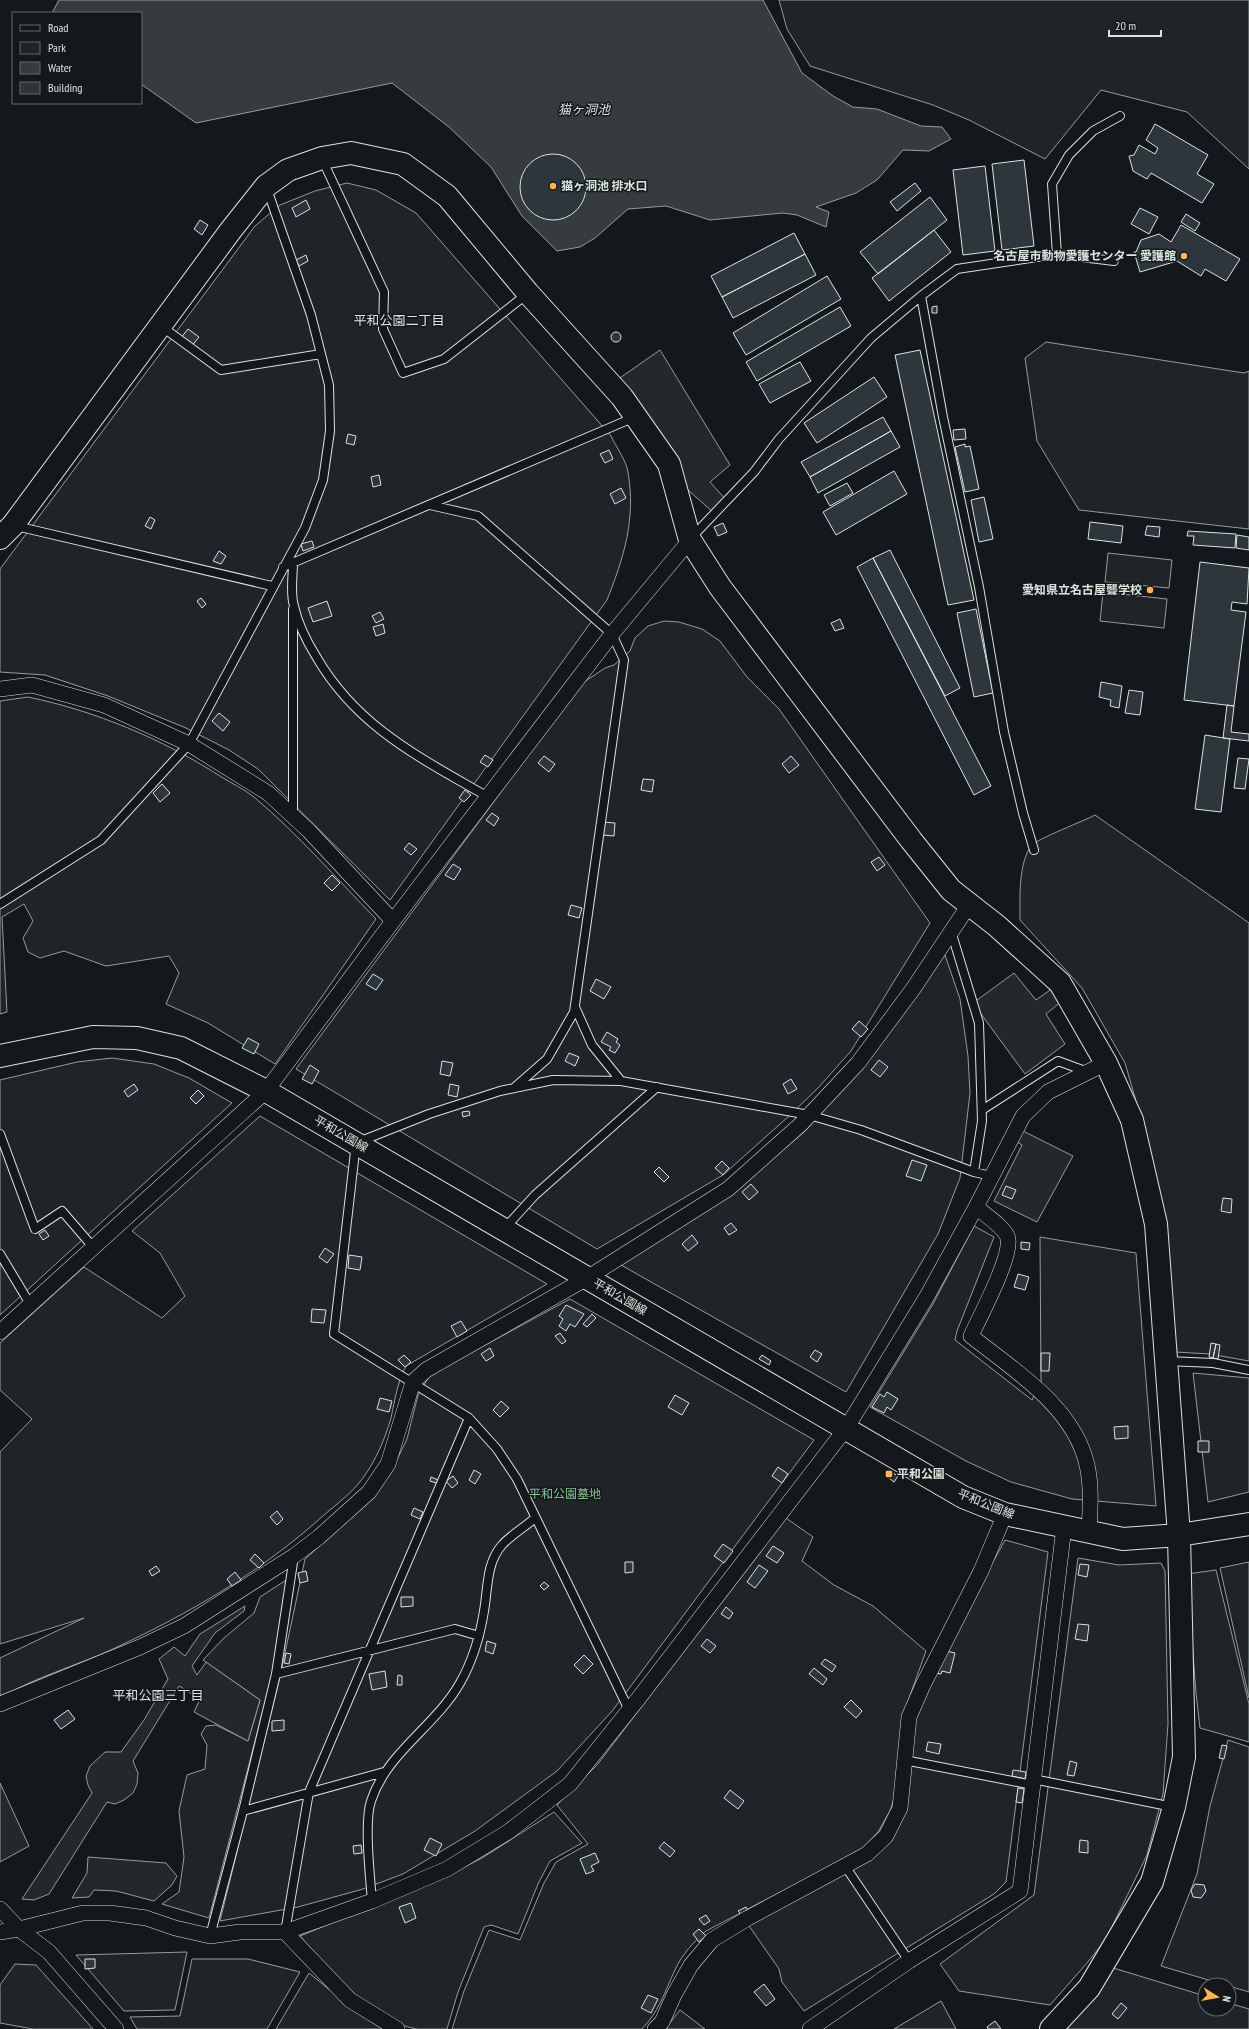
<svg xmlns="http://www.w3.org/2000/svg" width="1249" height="2029" font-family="'PT Sans Narrow','Noto Sans JP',sans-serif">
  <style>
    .green { fill: #202428; stroke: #939e99 }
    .parking { fill: #24282b; stroke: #939e99 }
    .water { fill: #363b3e; stroke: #939e99 }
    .building { fill: #2c363c; stroke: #d8e6dc }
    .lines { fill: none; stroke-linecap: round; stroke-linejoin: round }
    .lane-casing { stroke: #d8e6dc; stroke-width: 10 }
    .street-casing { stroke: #d8e6dc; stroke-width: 16 }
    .secondary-casing { stroke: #d8e6dc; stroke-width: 24 }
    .lane { stroke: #14181c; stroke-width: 8 }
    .street { stroke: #14181c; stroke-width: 15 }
    .secondary { stroke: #14181c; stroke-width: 22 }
    .poi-dot { fill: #ffb74d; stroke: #14181c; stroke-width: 1.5 }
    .labels { text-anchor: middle; stroke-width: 3; stroke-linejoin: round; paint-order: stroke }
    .poi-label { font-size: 12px; font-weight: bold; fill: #d8e6dc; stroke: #14181c; text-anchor: start }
    .street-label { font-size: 12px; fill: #d8e6dc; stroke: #14181c }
    .park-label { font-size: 12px; fill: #8ac095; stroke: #14181c }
    .water-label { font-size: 13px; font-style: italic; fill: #d8e6dc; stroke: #14181c }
    .neighbourhood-label { font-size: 13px; fill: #d8e6dc; stroke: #14181c }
  </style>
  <rect width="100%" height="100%" fill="#14181c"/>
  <path class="green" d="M779,0H1249V169L1187,112L1101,90L1045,159L969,120L933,105L810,66L787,29Z
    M347,183L376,190L416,213L611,436C616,447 626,460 628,472C636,519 624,557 607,600L390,900L258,769L229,750L186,728L108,696L45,675L0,672V569L255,226L280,205L315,191Z
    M1046,342L1244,373L1249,371V529L1079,510L1037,441L1025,358Z
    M1108,553L1172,560L1169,588L1105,582Z
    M1103,592L1167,599L1164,628L1100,621Z
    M664,621L679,622L702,629L720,641L747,677L779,709L930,923L851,1051L818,1088L788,1117L723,1175L597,1249L296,1069L581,684L605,668L614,665L630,651L635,638L648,626Z
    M28,697C96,711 162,739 220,776C231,783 244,789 254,797C298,834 336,878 376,919L275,1064L208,1023L166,1004L179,973L169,956L106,966L64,951L40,958L28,952L23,938L33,921L24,904L2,917L7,1012L0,1014V701Z
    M1095,815L1249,923V1361L1209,1354L1176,1352L1142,1122L1125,1063L1082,988L1020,920C1020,899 1018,862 1032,845C1035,840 1086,820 1095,815Z
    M945,955L960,999L968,1056L970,1093L960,1178L938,1234L846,1392L621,1265L725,1199L804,1132L835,1098L937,961Z
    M112,1058L154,1064L189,1078L232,1103L0,1315V1080L77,1062Z
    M260,1116L547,1284L406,1366C397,1383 395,1400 391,1418C385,1439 376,1460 363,1478C353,1492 337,1504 324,1515C261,1572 190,1613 113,1649C76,1666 35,1677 0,1698V1658L84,1618L0,1644V1452L32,1419L0,1390V1343L84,1267L162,1318L185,1296L160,1253L132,1231Z
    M974,1226L994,1237L957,1331L955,1340L1032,1400L1041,1382L1040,1237L1136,1253L1156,1506L1072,1499L1011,1482L966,1461L870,1407L933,1304Z
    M570,1299L814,1440L613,1710L557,1771L475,1831L403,1874L363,1889L298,1907L220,1921L279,1681L305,1559L367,1504L392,1470L407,1439L418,1395L430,1375Z
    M1193,1373L1249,1378V1492L1208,1502Z
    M786,1518L813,1537L802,1561L834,1585L873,1606L926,1651L908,1701L897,1789L890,1811L878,1832L861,1850L706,1931C694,1942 682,1954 675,1970C664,1993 660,2010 642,2029H452L464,1991L489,1930L520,1940L544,1883L556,1862L588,1844L557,1805L597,1765Z
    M1005,1540L1048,1552L1006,1882L994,1894L804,2011L782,1982L779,1969L747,1923L882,1848L909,1753L920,1695Z
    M1078,1558L1119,1565L1161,1563L1165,1571L1168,1724L1163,1794L1147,1855L1106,1939L1087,1963L1050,2005L959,1991L940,1964L1034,1895Z
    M1249,1562V1698L1220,1568Z
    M1216,1570L1249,1704V1742L1200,1728L1196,1693L1187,1574Z
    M291,1577L273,1672L209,1918L162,1904L179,1892L184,1857L179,1811L187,1775L205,1769L207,1745L201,1734L206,1726L216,1725L248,1741L260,1700L203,1660L224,1638L254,1613L260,1597Z
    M1228,1740L1249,1747V1992L1161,1966L1197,1874L1210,1806Z
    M554,1812L582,1843L550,1861L538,1884L518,1934L491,1925L484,1927L458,1992L447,2029C438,2029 426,2029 417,2029C375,2023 326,1967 300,1936L451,1874L482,1858Z
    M187,1952L175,2010L124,2011L76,1955Z
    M192,1959H248L300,1972L267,2029H137L130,2017L180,2016Z
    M15,1964L36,1965L93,2029H33L0,2023V1985Z
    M1110,1967L1205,1996V2009H1229V2003L1249,2009V2029H1061Z
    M309,1973L347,2004L392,2029H276Z
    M941,2001L956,2029H894Z
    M680,2010L705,2029H665Z"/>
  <path class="parking" d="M660,350L730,465L710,482L727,501L714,513L680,483L617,380Z
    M1014,973L1036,1000L1060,983L1067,997L1046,1014L1065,1044L1025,1074L973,1003Z
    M1017,1128L1073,1156L1037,1222L994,1201L1022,1145L1011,1138Z
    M245,1606L244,1611L215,1633L192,1666L197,1675L206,1662L260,1700L248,1741L194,1712L200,1699L179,1686L133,1761L138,1773L137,1784L133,1793L124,1800L115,1804L107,1802L49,1894L34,1900L22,1899L92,1793L88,1785L86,1776L90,1766L105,1752H121L144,1720L168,1679L159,1659L174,1647L185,1656L200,1634Z
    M0,1783L29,1846L0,1862Z
    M88,1857L166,1863L177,1876L172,1885L154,1901L116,1891L94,1890L89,1897L72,1898L87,1873Z"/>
  <path class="water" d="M59,0H763L802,73L833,96L853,107L877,109L921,126L942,127L951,139L929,151L903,150L877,180L856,193L816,207L829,212L826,227L797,215L783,213L710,220L666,206L628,209L595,238L580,247L557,251L522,216L491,167L449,127L392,83L196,123L141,84V13H52Z"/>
  <path class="building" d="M1155,124L1208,155L1197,174L1214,184L1202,203L1151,173L1147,179L1133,171L1129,156L1134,155L1139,145L1155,154L1158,148L1146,140Z
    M520 187a33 33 0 1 1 66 0a33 33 0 1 1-66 0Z
    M1024,160L1034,246L1002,250L992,164Z
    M985,166L995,251L963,255L953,170Z
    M915,183L921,191L897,211L890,202Z
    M930,197L947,220L878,274L860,252Z
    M306,200L310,209L296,217L292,208Z
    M1140,208L1158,217L1149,234L1131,224Z
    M1186,214L1200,223L1195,231L1181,222Z
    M200,220L208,225L202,235L194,229Z
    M1181,225L1240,259L1226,281L1205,269L1201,276L1177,261L1140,272L1134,252H1136L1141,240L1159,234L1171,242Z
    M934,230L951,252L889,301L872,278Z
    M794,233L805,254L722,297L711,276Z
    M805,254L816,275L733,318L722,297Z
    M306,255L308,261L299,266L296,260Z
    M827,276L841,299L746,355L733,333Z
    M937,306V313H932V307Z
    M840,307L851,326L757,381L746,362Z
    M188,329L199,337L191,347L180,339Z
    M611 337a5 5 0 1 1 10 0a5 5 0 1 1-10 0Z
    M920,350L974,600L948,605L895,355Z
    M800,362L811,381L770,403L759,384Z
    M874,377L887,397L817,443L804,423Z
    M883,417L891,431L810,477L801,462Z
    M965,429L966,439L954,440L953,430Z
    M891,431L900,447L818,493L810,477Z
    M348,434L356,436L354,445L346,443Z
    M965,444V447L970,446L979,489L965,492L955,447Z
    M609,450L613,459L605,463L600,454Z
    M894,471L907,494L836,535L823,512Z
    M379,475L381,485L373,487L371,477Z
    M847,483L853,493L830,506L824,495Z
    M621,488L626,498L615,504L610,494Z
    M984,497L993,539L979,542L971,500Z
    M150,517L155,520L151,529L145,526Z
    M1090,522L1123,526L1121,543L1088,539Z
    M723,523L727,532L718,536L714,527Z
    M1147,526L1160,527L1159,537L1145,535Z
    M1188,531L1236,534L1235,548L1193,545L1194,536H1187Z
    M1237,535L1249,537V550L1236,548Z
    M312,541L314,547L303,551L301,544Z
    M890,550L960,688L945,696L873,558Z
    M219,551L226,556L221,564L213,561Z
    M873,558L991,786L974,795L857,567Z
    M1200,562L1249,568L1247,604L1232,602L1231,610L1246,612L1234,706L1184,700Z
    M201,598L206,604L202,608L197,601Z
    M327,601L332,616L313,622L308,608Z
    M976,609L993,693L974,697L957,613Z
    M380,612L384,619L376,623L372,616Z
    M840,619L844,628L835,631L831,623Z
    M383,624L385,633L376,636L373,627Z
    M1101,682L1122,686L1119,708L1110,706L1111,700L1099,697Z
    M1129,690L1143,692L1140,715L1125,713Z
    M1227,705L1234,706L1231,732L1249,734V741L1223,738Z
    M219,713L230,722L223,731L212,721Z
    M1205,735L1230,739L1221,812L1195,809Z
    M485,755L493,760L488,767L480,762Z
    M544,756L555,764L549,772L538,763Z
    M791,756L799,765L789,773L782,764Z
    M1238,758L1249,759L1245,789L1234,788Z
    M643,779L654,780L652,792L641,790Z
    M162,784L170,793L160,802L153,793Z
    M465,790L471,795L464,802L459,798Z
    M492,813L499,818L494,826L486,820Z
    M604,822L615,823L614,836L603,835Z
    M409,843L417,849L411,855L404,849Z
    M879,857L885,865L877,871L871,862Z
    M453,864L461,869L454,880L445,875Z
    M332,875L340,883L332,891L324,883Z
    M571,905L582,908L579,918L568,915Z
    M373,974L383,980L376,990L366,984Z
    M596,979L611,987L604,999L590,991Z
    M859,1021L868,1029L861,1037L852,1029Z
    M607,1032L618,1039L616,1042L620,1045L615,1053L609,1050L611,1047L601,1042Z
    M248,1038L259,1044L254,1054L242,1048Z
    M569,1053L579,1057L575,1066L565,1061Z
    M879,1060L888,1067L880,1077L871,1070Z
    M442,1061L453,1063L450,1076L440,1074Z
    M310,1065L319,1071L312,1084L302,1079Z
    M791,1079L797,1089L788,1094L783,1084Z
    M134,1084L138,1090L128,1097L124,1091Z
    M450,1084L459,1086L457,1097L448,1095Z
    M198,1090L204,1096L196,1104L190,1098Z
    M469,1111L470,1115L463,1117L462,1112Z
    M912,1160L927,1165L921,1181L906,1176Z
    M722,1161L729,1168L723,1175L715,1168Z
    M659,1167L669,1177L664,1182L654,1172Z
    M751,1184L758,1192L749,1200L742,1192Z
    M1006,1186L1016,1190L1012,1199L1002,1195Z
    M1223,1198L1232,1199L1231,1213L1221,1211Z
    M731,1223L737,1230L729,1235L724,1228Z
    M45,1230L49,1236L43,1240L39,1234Z
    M692,1235L698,1243L688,1251L682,1244Z
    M1021,1242L1030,1243L1029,1250L1021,1249Z
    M325,1248L334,1254L327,1263L319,1257Z
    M349,1255L362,1257L360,1270L348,1268Z
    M1018,1274L1029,1277L1025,1290L1014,1287Z
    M566,1305L584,1314L575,1327L570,1324L566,1331L559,1326L563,1319L559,1316Z
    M312,1309L326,1310L324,1323L311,1322Z
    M592,1314L596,1318L587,1327L583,1324Z
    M461,1321L467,1331L457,1337L451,1326Z
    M560,1333L566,1341L562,1344L555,1336Z
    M1211,1343L1216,1344L1213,1358L1209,1357Z
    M1216,1344L1220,1345L1218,1359L1213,1358Z
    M490,1348L494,1356L486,1361L481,1354Z
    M815,1350L822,1354L817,1362L810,1357Z
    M1041,1353H1050L1049,1371H1041Z
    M404,1355L411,1362L405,1367L398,1360Z
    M762,1355L771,1361L769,1365L759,1359Z
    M887,1392L898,1399L891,1410L887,1407L884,1413L872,1407L880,1394L884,1397Z
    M675,1395L689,1403L682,1415L668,1407Z
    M380,1398L392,1401L389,1412L377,1409Z
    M501,1401L509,1408L500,1417L493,1410Z
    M1128,1426V1438L1115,1439L1114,1427Z
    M1198,1441H1209V1452H1198Z
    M778,1467L788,1474L782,1483L772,1476Z
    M474,1470L481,1474L475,1484L469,1480Z
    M888,1470L898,1476L894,1482L885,1475Z
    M453,1476L458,1483L452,1488L446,1481Z
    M431,1477L438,1480L436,1483L430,1481Z
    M414,1508L423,1512L420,1519L411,1515Z
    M277,1511L283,1519L277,1525L270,1517Z
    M723,1544L733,1551L724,1563L714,1556Z
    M773,1546L784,1553L777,1563L766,1556Z
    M255,1554L264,1563L259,1568L250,1560Z
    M625,1562H633V1572L625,1573Z
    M1080,1564L1089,1565L1087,1577L1078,1575Z
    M759,1565L768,1571L755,1588L747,1582Z
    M156,1566L160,1571L152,1576L149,1571Z
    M306,1571L308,1581L300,1583L298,1573Z
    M235,1572L241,1580L232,1586L227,1579Z
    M544,1582L549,1586L544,1590L540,1586Z
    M401,1597H413V1606L401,1607Z
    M726,1607L733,1613L729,1619L721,1614Z
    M1078,1624L1089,1625L1087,1641L1075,1639Z
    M707,1639L716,1646L710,1653L701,1646Z
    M487,1641L496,1644L493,1654L485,1651Z
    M946,1651L955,1653L950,1673L942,1671L941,1674L936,1673L938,1665L941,1666Z
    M286,1653L291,1654L289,1664L284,1663Z
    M584,1655L593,1664L583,1674L574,1665Z
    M825,1659L836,1666L832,1672L821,1664Z
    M814,1668L827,1679L823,1685L809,1674Z
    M385,1671L387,1687L372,1690L369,1674Z
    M398,1675L402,1676V1685H397Z
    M851,1700L862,1711L856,1718L844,1707Z
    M68,1710L75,1719L61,1729L54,1720Z
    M284,1720V1730L272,1731V1721Z
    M928,1742L941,1744L939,1754L926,1751Z
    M1222,1745L1227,1746L1224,1759L1219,1758Z
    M1070,1761L1077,1763L1074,1776L1067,1775Z
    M1013,1770L1026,1772L1025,1779L1012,1776Z
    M1018,1788L1024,1789L1022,1803L1016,1802Z
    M730,1790L744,1801L738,1809L724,1798Z
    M430,1838L442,1844L436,1856L424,1850Z
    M1080,1840L1088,1841V1853L1079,1852Z
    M664,1842L675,1851L670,1857L659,1848Z
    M361,1845L362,1853L354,1854L353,1846Z
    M595,1853L599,1862L591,1866L594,1871L586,1874L580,1859Z
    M1195,1884L1204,1885L1206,1891L1201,1898L1193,1897L1191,1890Z
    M411,1903L416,1918L405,1923L399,1907Z
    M746,1907L748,1911L742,1915L738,1911Z
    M706,1915L710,1921L704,1925L699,1919Z
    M699,1929L706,1936L699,1942L693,1934Z
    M85,1959H95V1968L85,1969Z
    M764,1984L775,1999L766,2006L754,1992Z
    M648,1995L658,1999L651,2013L641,2008Z
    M1121,2003L1127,2008L1118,2019L1112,2014Z
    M995,2021L1001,2029H988L987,2027Z"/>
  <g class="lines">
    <g class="lane-casing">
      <path id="lane" d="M322,159L384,292L383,329L403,373L444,359L527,294
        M1057,254L1052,184L1069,155L1093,131L1120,116
        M161,326L221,370L321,354
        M430,505L478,516L612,634L624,660L574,1012L547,1059L515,1087
        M16,526L272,586
        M692,537L754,472L779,439L871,338L921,296
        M293,563C293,576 290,593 294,606C298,624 307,642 317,658C358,728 421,758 488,797
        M283,567L635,417
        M293,816V609
        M1034,850L1023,813L1004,732L979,587L943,417L921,296L957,269L1057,254L1114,261
        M0,904L101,840L189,744L305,528L323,480L330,431L329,385L311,315L267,189
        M951,931L979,1023L982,1121L974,1172
        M575,1007L592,1045L621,1081
        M982,1110L1058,1061L1088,1072
        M0,1134L35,1229L62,1211L93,1247
        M505,1228L535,1195L657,1087
        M0,1254L30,1304
        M1167,1361L1213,1363L1249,1370
        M276,1674L455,1629L479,1636
        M629,1710L517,1479L497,1449L469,1418L334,1334L356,1143L429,1114L500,1091L553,1080L621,1081L809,1115L861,1130L974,1172L991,1176
        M904,1760L1033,1785
        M1033,1779L1173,1807
        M243,1811L384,1772
        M845,1866L909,1961
        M372,1901C370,1876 364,1822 371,1801C387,1752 435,1727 460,1683C472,1662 480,1636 484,1611C488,1589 486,1563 502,1545C511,1535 525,1527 535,1518
        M285,1932L309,1792L469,1418
        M210,1936L243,1811L276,1674L294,1556"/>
    </g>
    <g class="street-casing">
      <path id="street" d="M0,689L32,685L104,705L189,744L268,793L309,831L393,921
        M976,1207C984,1214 1007,1229 1008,1239C1011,1259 980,1316 971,1336C1015,1371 1074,1407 1087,1465C1092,1487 1090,1510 1089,1532
        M0,1332L266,1091L393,921L612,634L690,540
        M0,1704L140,1647L184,1626L294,1556L319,1537L369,1492L388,1464L413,1382L426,1370L587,1278L728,1189L801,1124L858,1063L913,989L969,905
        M0,1909L19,1929L49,1952L116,2029
        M0,1932L19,1929L83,1913H110L146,1918L175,1928L210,1936L240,1932H285L372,1901L447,1869L508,1832L570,1784L638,1699L847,1427L926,1298L976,1207L1023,1116L1048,1092L1106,1063
        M285,1932L350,2000L397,2029
        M655,2029L662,2022L674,1995L691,1965L712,1940L748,1918L867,1854L886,1836L900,1808L909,1717L923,1685L981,1571L1005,1514
        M810,2029L909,1961L1020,1891L1064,1527"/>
    </g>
    <g class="secondary-casing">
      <path id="secondary" d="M0,538L13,525L231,230L266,186L288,170L322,158L351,153L403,164L447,196L528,293L622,397L669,464L690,540L720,587L911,840L951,890L997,926L1060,983L1106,1063L1132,1120L1156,1224L1179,1535L1184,1757L1174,1807L1152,1882L1089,1988L1051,2029
        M0,1056L93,1037L137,1038L181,1048L266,1091L963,1497L1005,1514L1123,1539L1179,1535L1249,1524"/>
    </g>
    <use href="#lane" class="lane"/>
    <use href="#street" class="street"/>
    <use href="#secondary" class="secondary"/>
  </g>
  <g class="poi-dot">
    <circle cx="553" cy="186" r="4"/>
    <circle cx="1184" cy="256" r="4"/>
    <circle cx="1150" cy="590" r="4"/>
    <rect x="885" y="1470" width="8" height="8" rx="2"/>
  </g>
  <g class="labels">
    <g class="poi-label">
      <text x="561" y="190">猫ヶ洞池 排水口</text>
      <text x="1176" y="260" text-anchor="end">名古屋市動物愛護センター 愛護館</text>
      <text x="1142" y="594" text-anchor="end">愛知県立名古屋聾学校</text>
      <text x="897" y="1478">平和公園</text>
    </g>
    <g class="street-label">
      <text transform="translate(341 1134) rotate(30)" y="4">平和公園線</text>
      <text transform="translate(620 1297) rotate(30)" y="4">平和公園線</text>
      <text transform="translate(986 1504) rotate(22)" y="4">平和公園線</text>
    </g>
    <g class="park-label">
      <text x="565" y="1498">平和公園墓地</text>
    </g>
    <g class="water-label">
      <text x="584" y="114">猫ヶ洞池</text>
    </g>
    <g class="neighbourhood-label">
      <text x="399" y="325">平和公園二丁目</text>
      <text x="158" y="1700">平和公園三丁目</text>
    </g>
  </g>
  <rect x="12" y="12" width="130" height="92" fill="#14181c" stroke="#626a69"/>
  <rect x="20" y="25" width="20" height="6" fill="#14181c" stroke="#626a69"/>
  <text x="48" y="32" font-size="12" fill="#d8e6dc">Road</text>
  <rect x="20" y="42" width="20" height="12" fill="#202428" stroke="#626a69"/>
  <text x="48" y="52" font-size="12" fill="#d8e6dc">Park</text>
  <rect x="20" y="62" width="20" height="12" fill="#363b3e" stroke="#626a69"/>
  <text x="48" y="72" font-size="12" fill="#d8e6dc">Water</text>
  <rect x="20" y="82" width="20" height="12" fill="#2c363c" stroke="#626a69"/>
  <text x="48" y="92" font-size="12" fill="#d8e6dc">Building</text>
  <g transform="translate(1217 1997) rotate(101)"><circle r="19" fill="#14181c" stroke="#626a69"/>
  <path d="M0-3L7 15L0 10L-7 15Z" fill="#ffb74d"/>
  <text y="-6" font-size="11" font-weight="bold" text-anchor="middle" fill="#d8e6dc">N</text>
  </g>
  <path d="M1109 30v6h52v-6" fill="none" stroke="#d8e6dc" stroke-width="2"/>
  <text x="1115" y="30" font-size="12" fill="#d8e6dc" stroke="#14181c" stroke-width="3" paint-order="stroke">20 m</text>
</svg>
